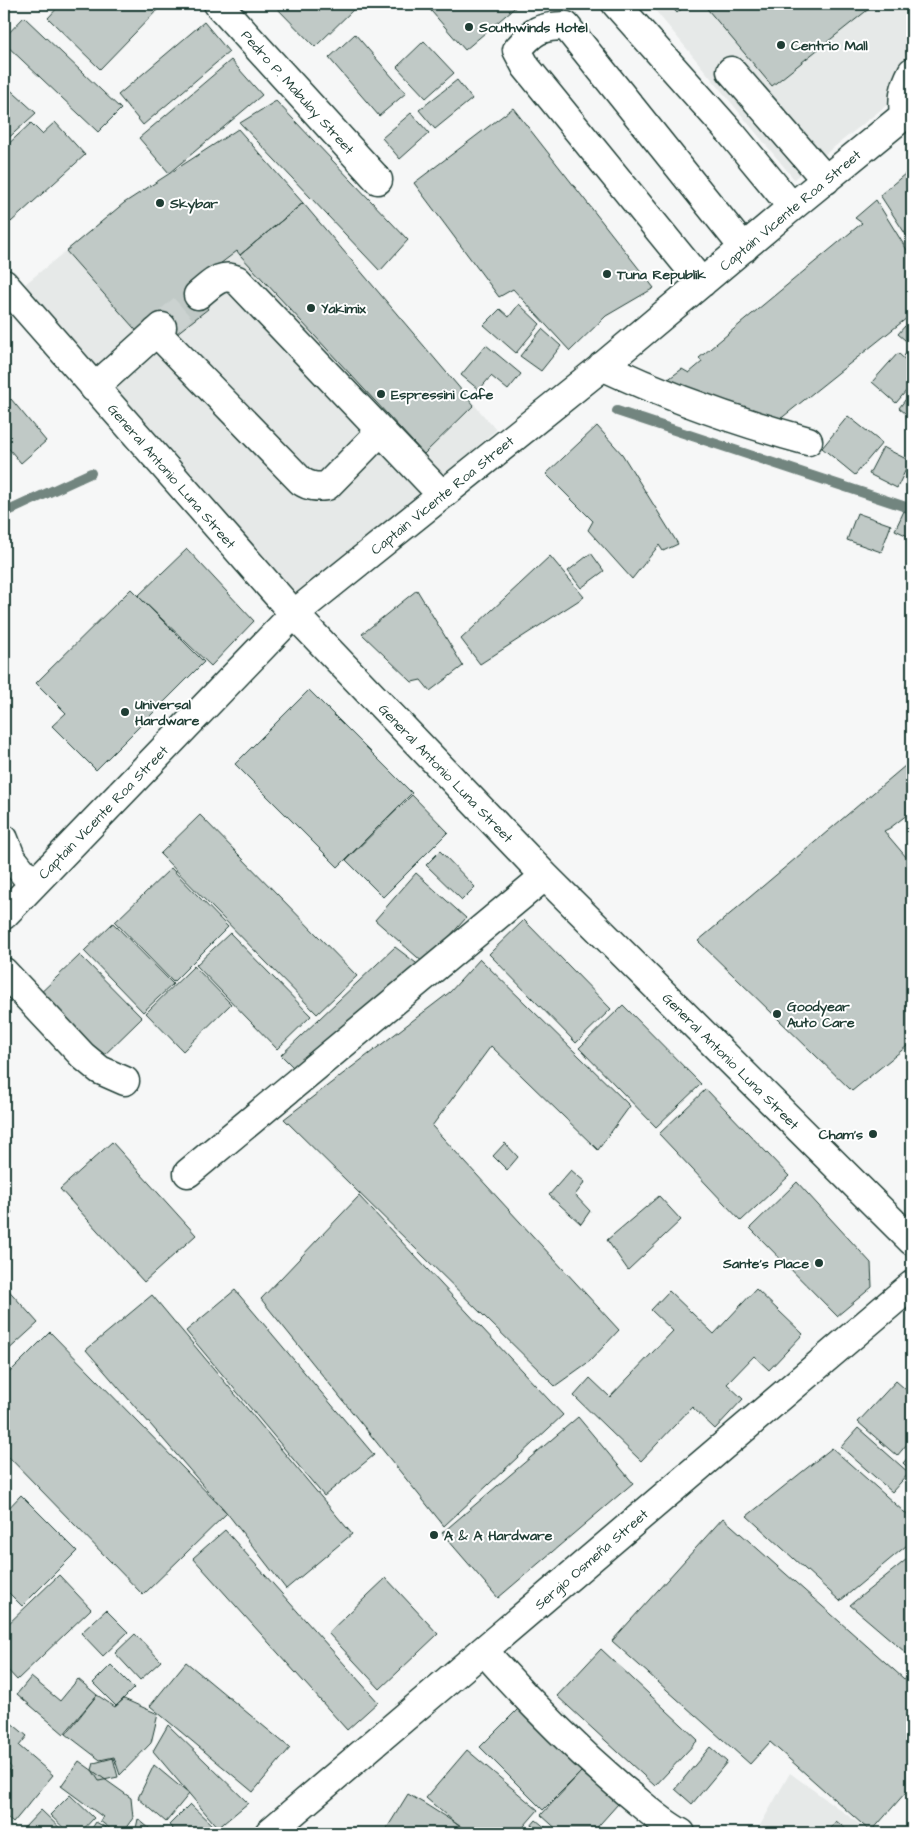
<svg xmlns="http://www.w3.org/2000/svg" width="916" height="1837" font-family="'Architects Daughter',sans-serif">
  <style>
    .built { fill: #e6e9e8 }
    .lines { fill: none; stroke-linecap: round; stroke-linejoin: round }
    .stream { stroke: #72857f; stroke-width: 10 }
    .building { fill: #c0c9c6; stroke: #1f3d34 }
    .minor-tunnel { stroke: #cbd2d0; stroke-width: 28; stroke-dasharray: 28 14; stroke-linecap: butt }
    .minor-casing { stroke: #1f3d34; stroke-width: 31 }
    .major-casing { stroke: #1f3d34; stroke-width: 31 }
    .minor { stroke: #fff; stroke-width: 28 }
    .major { stroke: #fff; stroke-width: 28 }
    .poi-dot { fill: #1f3d34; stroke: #fff; stroke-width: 2 }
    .labels { text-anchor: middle; stroke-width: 4; stroke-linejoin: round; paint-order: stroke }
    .poi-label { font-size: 14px; font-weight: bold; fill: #1f3d34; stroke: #fff; text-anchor: start }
    .street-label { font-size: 14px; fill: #1f3d34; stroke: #fff }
  </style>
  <rect width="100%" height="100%" fill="#f6f7f7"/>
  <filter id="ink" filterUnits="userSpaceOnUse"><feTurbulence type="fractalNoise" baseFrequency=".02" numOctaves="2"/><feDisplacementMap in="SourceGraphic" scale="10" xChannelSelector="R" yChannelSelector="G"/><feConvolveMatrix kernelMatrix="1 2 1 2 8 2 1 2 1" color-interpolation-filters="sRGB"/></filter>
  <g filter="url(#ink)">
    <path class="built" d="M650,4H912V85L794,179Z
      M238,129L496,430L299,602L18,290L124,203Z
      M790,1773L872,1833H765L758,1829Z"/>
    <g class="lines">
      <path class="stream" d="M617,411L912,509
        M4,513L91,473"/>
    </g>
    <path class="building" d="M61,4H163L100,69L48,18Z
      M273,4H359L315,47Z
      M425,4H519L465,50Z
      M669,4H687L677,13Z
      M703,4H875L772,86Z
      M24,17L121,109L98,132L4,43V38Z
      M204,22L229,52L143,125L118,95Z
      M355,34L406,93L379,116L329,58Z
      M424,41L454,73L426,98L397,67Z
      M231,60L262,95L169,173L139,138Z
      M457,80L472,99L435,129L419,110Z
      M4,84L36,113L4,142Z
      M276,101L408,240L380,271L240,123Z
      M513,108L654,288L606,316L570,351L513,289L499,297L414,183Z
      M411,113L429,133L400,159L382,138Z
      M55,122L85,155L11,222L4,214V148L31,123L42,134Z
      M238,129L303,203L240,255L237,251L191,286L208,309L172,337L141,336L66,251L124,203Z
      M912,168V244L880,195Z
      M876,200L912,258V314L774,424L659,386L682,369L689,373L702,362L699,358L862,223L855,218Z
      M303,203L474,405L424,454L240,255Z
      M519,304L540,324L516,353L484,325L500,309L509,317Z
      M905,326L912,332V363L904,356L912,346L898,334Z
      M542,329L561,346L541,371L520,356Z
      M486,345L521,374L508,390L491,376L479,390L461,375Z
      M898,353L912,366V384L896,403L872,382Z
      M912,391V419L899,408Z
      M11,399L46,441L21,463L4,443V405Z
      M848,416L882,443L855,475L822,448Z
      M597,426L622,454L678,544L663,551L659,545L632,579L588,530L593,521L546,474Z
      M883,447L910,461L897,488L869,474Z
      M904,511L912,515V538L895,530Z
      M857,513L891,525L881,552L847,540Z
      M187,549L254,621L211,666L138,596Z
      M591,553L604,571L581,588L568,571Z
      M550,556L584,597L480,664L461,639Z
      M131,589L204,662L96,770L52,726L66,713L36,683Z
      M417,590L463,666L430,691L421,680L412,682L362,634Z
      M309,690L412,793L338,867L235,764Z
      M912,760V811L890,828L884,831L912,864V1042L852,1091L698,941Z
      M412,795L448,832L383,897L346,860Z
      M200,815L357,976L317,1014L160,854Z
      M440,851L475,887L462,900L426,865Z
      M171,868L228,927L173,982L115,922Z
      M416,873L466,918L425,964L375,920Z
      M524,920L611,1009L576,1043L489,954Z
      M113,923L173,984L143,1012L84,951Z
      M230,933L311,1016L277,1049L196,965Z
      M395,947L424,969L294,1068L281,1055Z
      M80,955L142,1018L96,1063L33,1000Z
      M480,959L630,1106L598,1150L491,1046L432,1126L619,1330L590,1361L555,1386L284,1119L450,992Z
      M194,966L231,1004L183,1051L146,1013Z
      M623,1005L701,1084L656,1127L579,1048Z
      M706,1089L789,1176L741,1221L659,1134Z
      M112,1142L196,1235L144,1282L60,1189Z
      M505,1143L518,1157L507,1170L493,1156Z
      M571,1170L585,1182L575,1195L590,1211L581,1224L549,1195Z
      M797,1182L871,1263L872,1287L837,1316L750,1228Z
      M359,1196L563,1415L444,1526L261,1299Z
      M659,1196L681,1220L628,1270L607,1240Z
      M4,1204L12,1212L4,1221Z
      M4,1285L38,1323L4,1354Z
      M756,1289L803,1334L769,1370L754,1356L727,1384L743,1399L715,1429L692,1407L641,1461L574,1396L590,1378L610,1397L673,1331L651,1310L669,1291L714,1334Z
      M235,1290L374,1455L324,1496L186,1331Z
      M152,1295L352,1534L286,1589L227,1513L86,1350Z
      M50,1332L227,1513L143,1595L4,1452V1378Z
      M896,1381L912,1395V1438L897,1456L858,1422Z
      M578,1417L633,1483L498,1598L442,1533Z
      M858,1428L909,1473L892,1492L841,1447Z
      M832,1448L912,1519V1541L840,1601L747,1516Z
      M912,1453V1472L903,1463Z
      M21,1495L77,1551L22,1606L4,1588V1513Z
      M723,1518L912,1686V1798L906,1792L871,1832L770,1742L750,1764L612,1641Z
      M225,1530L378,1702L347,1730L193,1558Z
      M912,1555V1658L850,1605Z
      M59,1575L91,1609L17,1680L4,1666V1628Z
      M386,1578L438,1634L380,1689L328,1633Z
      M106,1610L128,1632L103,1656L81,1633Z
      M135,1634L161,1661L140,1680L115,1653Z
      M601,1649L698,1740L655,1786L557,1696Z
      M186,1662L290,1748L253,1792L150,1706Z
      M111,1665L134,1688L116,1706L93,1683Z
      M31,1677L60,1701L78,1679L97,1695L64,1734L17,1694Z
      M97,1695L115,1707L124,1699L158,1714L151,1743L120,1775L114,1757L100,1760L66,1734Z
      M520,1707L583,1770L543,1810L480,1747Z
      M4,1717L27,1736L19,1746L53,1775L13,1823L4,1815V1778L11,1768L4,1756Z
      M168,1725L248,1803L218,1828L153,1751Z
      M710,1747L727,1762L692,1804L675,1789Z
      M467,1750L538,1810L518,1833H467L426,1798Z
      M113,1758L118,1777L99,1781L92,1770L94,1763Z
      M79,1761L131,1798L133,1818L122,1833H116L100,1821L103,1817L61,1786Z
      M154,1765L189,1794L166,1822L138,1798Z
      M581,1772L618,1804L592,1833H561L541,1815Z
      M408,1794L425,1804L471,1833H384Z
      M70,1795L94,1818L80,1833H69L50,1815Z
      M190,1804L214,1827L208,1833H177L169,1825Z
      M41,1810L65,1833H29L24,1828Z
      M138,1819L155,1833H135Z
      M536,1820L552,1833H525Z
      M836,1821L851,1833H828Z
      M96,1822L115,1833H89Z"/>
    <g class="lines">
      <path class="minor-tunnel" d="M162,327L198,295"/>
      <g class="minor-casing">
        <path id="minor" d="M218,4L378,180
          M616,4L731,133L792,207
          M731,71L826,180
          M904,115C902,99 904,87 912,72
          M702,283L526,67L517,50C533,31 540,26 566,26L744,248
          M4,284L294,614L545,876L912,1241
          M198,295C211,285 220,272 237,280L442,495
          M156,332L301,481C310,487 317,487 327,486L380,432
          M602,366C668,397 738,422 808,441
          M94,388L162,327
          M4,839L11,857L33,885
          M4,915L294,614L598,370L792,207L912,109
          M4,972L83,1056L100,1070L125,1081
          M188,1173L545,876
          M484,1651C527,1700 574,1747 624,1790C643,1805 660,1822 681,1833"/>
      </g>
      <g class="major-casing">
        <path id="major" d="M269,1833L912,1285"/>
      </g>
      <use href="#minor" class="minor"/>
      <use href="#major" class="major"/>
    </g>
  </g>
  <g class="poi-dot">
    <circle cx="469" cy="27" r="5"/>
    <circle cx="781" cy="45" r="5"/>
    <circle cx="160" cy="203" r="5"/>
    <circle cx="607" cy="274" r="5"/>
    <circle cx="311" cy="308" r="5"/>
    <circle cx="381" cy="394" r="5"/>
    <circle cx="125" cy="712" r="5"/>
    <circle cx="777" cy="1014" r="5"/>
    <circle cx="873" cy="1134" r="5"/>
    <circle cx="819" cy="1263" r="5"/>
    <circle cx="434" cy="1535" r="5"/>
  </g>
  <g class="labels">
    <g class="poi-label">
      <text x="479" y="32">Southwinds Hotel</text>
      <text x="791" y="50">Centrio Mall</text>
      <text x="170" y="208">Skybar</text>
      <text x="617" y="279">Tuna Republik</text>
      <text x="321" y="313">Yakimix</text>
      <text x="391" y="399">Espressini Cafe</text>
      <text x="135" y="709">Universal<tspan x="135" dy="16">Hardware</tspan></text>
      <text x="787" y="1011">Goodyear<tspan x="787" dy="16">Auto Care</tspan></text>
      <text x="863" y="1139" text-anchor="end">Cham’s</text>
      <text x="809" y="1268" text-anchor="end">Sante's Place</text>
      <text x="444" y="1540">A &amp; A Hardware</text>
    </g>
    <g class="street-label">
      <text transform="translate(298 92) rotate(48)" y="5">Pedro P. Mabulay Street</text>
      <text transform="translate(790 210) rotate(-40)" y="5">Captain Vicente Roa Street</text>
      <text transform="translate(172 476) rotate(49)" y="5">General Antonio Luna Street</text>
      <text transform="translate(442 495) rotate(-39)" y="5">Captain Vicente Roa Street</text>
      <text transform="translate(446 773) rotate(46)" y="5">General Antonio Luna Street</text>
      <text transform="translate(103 812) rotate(-46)" y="5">Captain Vicente Roa Street</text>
      <text transform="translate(731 1061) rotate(45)" y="5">General Antonio Luna Street</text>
      <text transform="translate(591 1559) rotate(-41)" y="5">Sergio Osmeña Street</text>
    </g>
  </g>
  <rect width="916" height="1837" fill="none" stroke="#fff" stroke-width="20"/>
  <rect x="10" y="10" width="896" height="1817" fill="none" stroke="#1f3d34" stroke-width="2" filter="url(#ink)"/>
</svg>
